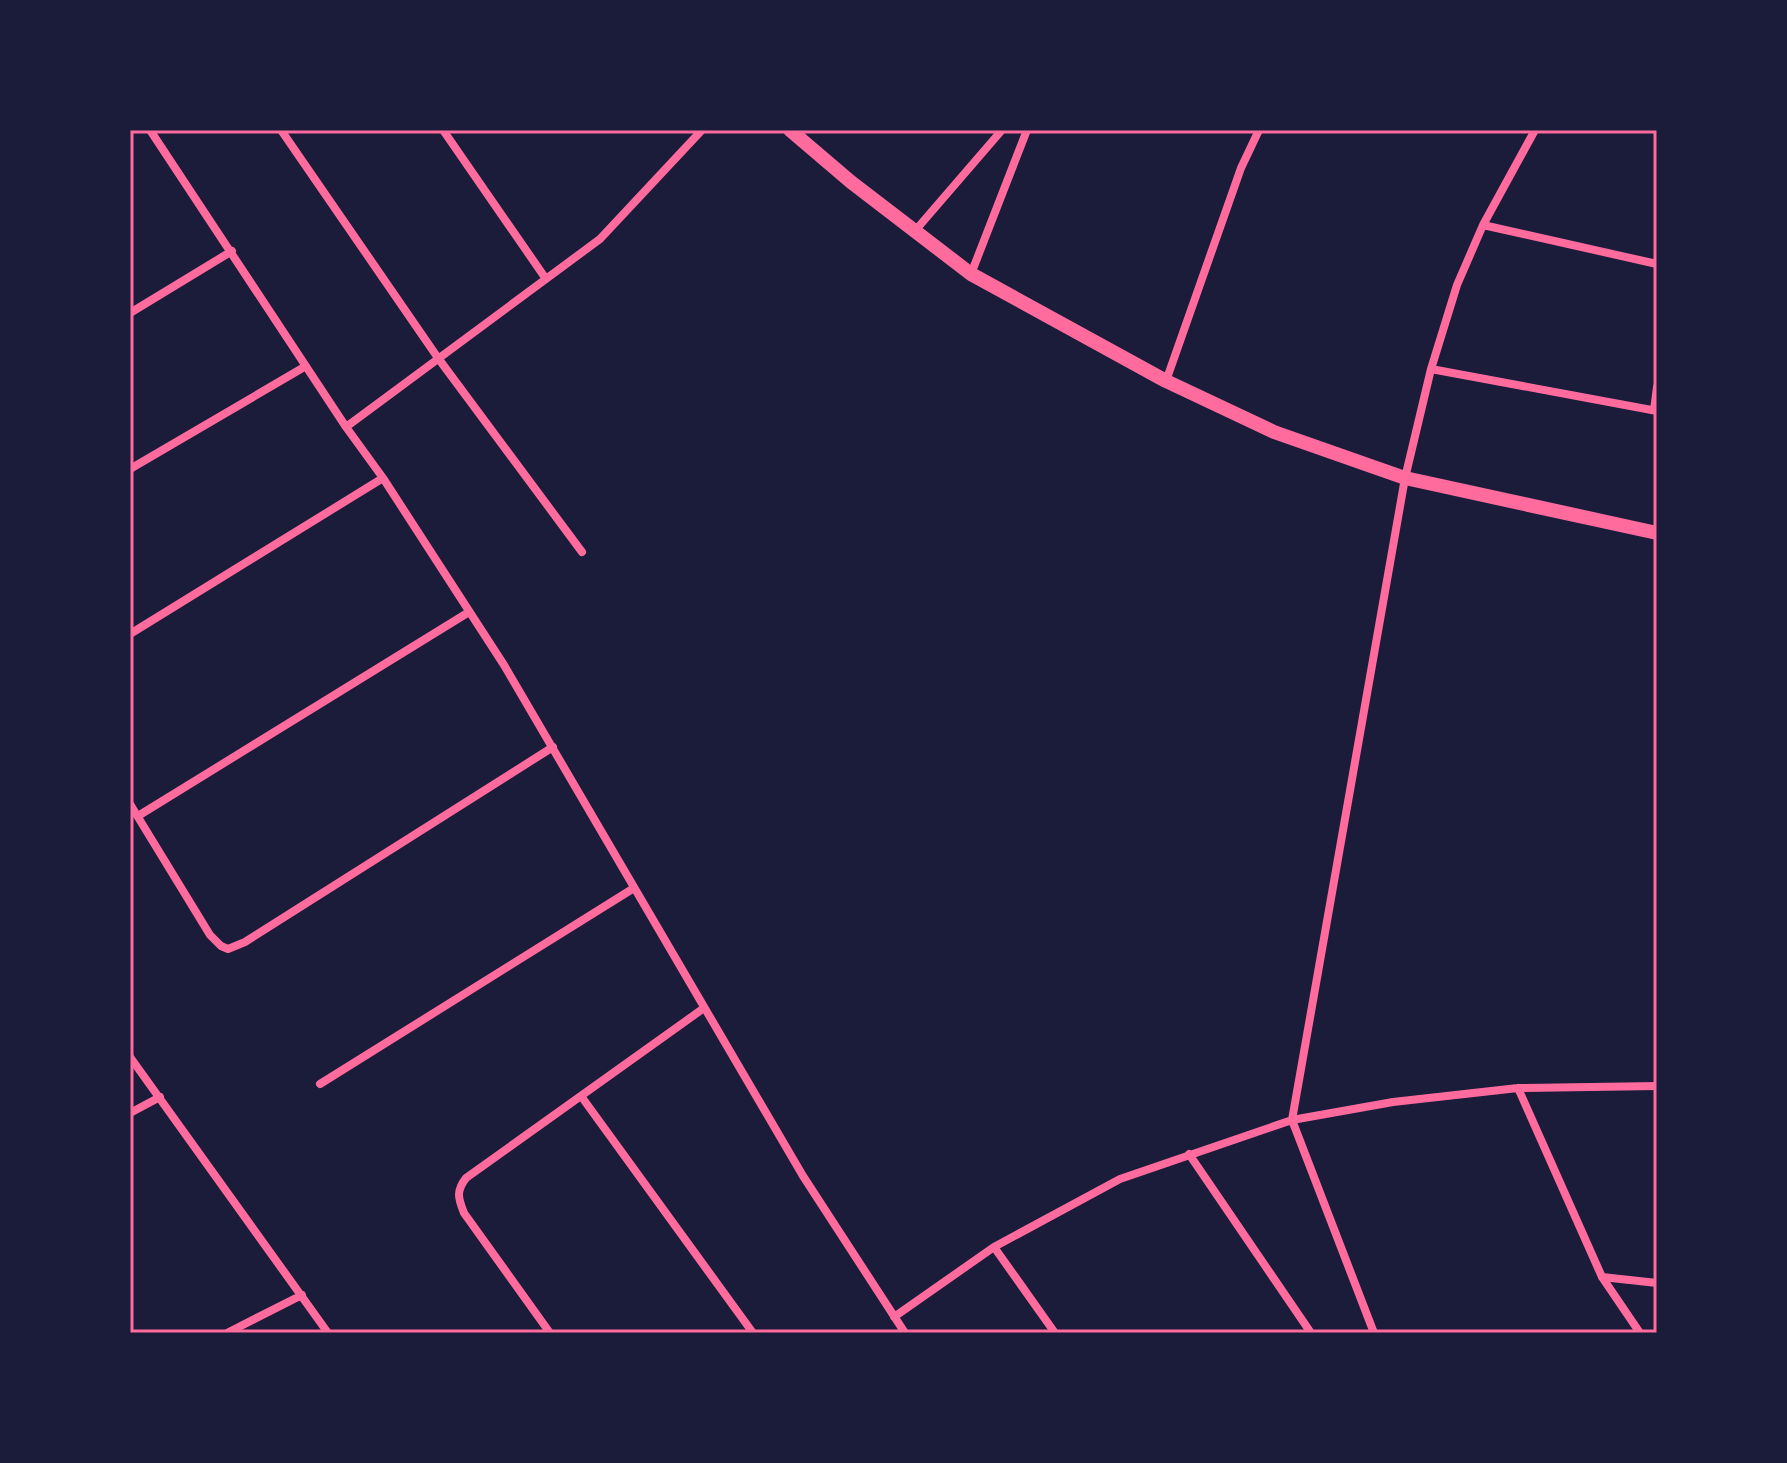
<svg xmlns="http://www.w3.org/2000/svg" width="1787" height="1463" font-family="'Space Grotesk',sans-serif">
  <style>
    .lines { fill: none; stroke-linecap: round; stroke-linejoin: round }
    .minor { stroke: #ff6b9d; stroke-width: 8 }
    .tertiary { stroke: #ff6b9d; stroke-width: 14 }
    .neatline { fill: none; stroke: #ff6b9d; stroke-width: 3 }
  </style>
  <rect width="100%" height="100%" fill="#1b1b3a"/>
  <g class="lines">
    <path class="minor" d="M150,130L346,427L383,478L504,665L803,1176L905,1333
      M281,130L438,358L582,552
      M443,130L546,279
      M1483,225L1657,264
      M914,232L1002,130
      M971,274L1027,130
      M130,313L232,251
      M1431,369L1657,411
      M1166,381L1241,168L1259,130
      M1654,410L1657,387
      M346,427L600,239L702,130
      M130,469L306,366
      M130,634L383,478
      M130,804L210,935L221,946L228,949L245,942L553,747
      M138,816L469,612
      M130,1057L328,1333
      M320,1084L634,888
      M1518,1088L1602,1277L1640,1333
      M581,1096L753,1333
      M130,1113L160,1097
      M1189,1154L1311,1333
      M994,1247L1055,1333
      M1602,1277L1657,1283
      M894,1317L994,1247L1120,1179L1292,1120L1393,1102L1518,1088L1657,1086
      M227,1333L302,1295
      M550,1333L464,1213C458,1198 456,1191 466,1178L704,1008
      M1374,1333L1292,1120L1405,478L1431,369L1457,285L1483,225L1535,130"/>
    <path class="tertiary" d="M790,130L851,182L971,274L1166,381L1274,432L1405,478L1657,533"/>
  </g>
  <rect width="1787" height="1463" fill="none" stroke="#1b1b3a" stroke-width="264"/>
  <rect x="132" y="132" width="1523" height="1199" class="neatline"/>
</svg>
